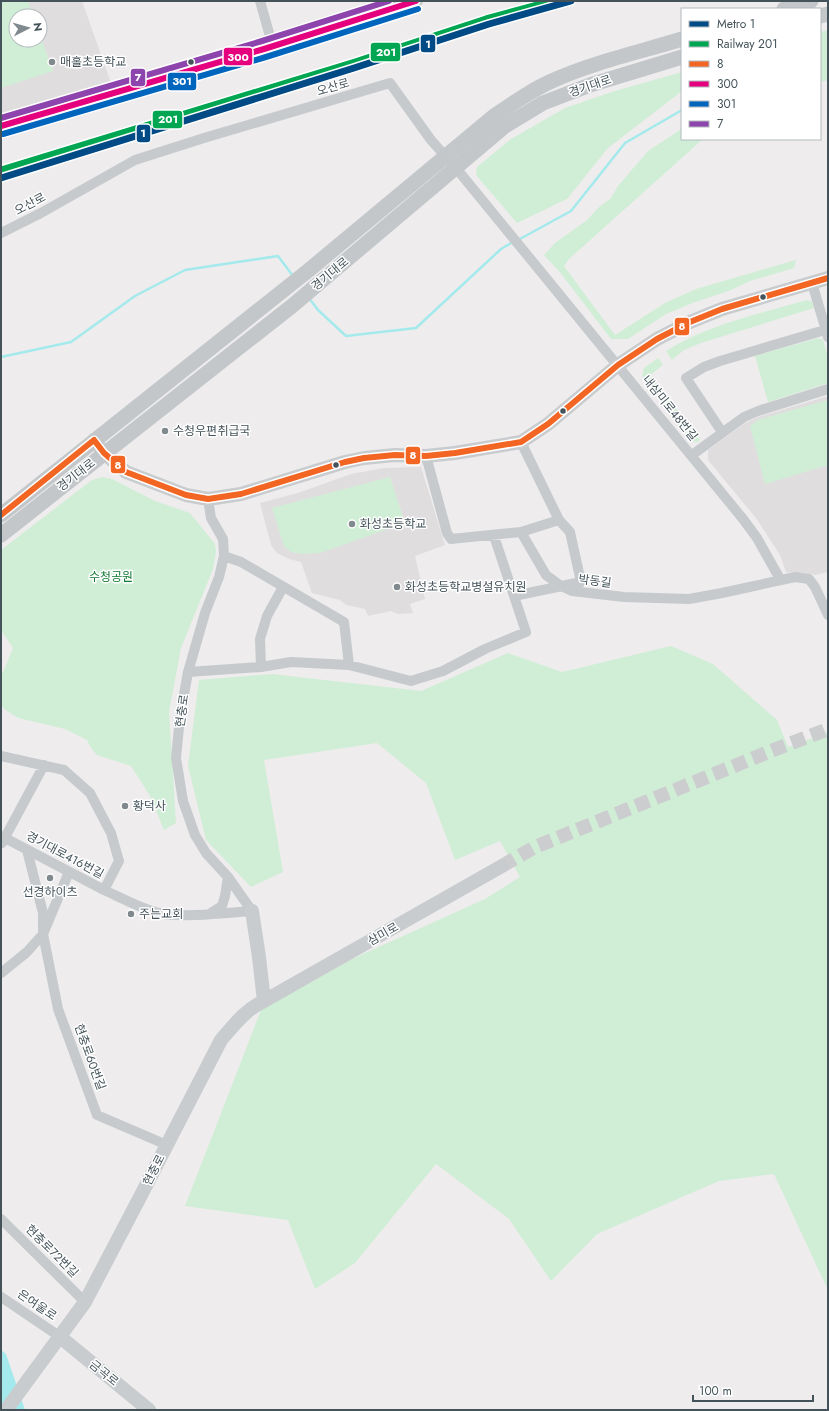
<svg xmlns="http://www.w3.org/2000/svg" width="829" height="1411" font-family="Jost,'Noto Sans KR',sans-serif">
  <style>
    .education { fill: #e0dddf; fill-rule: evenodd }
    .green { fill: #d0eed6 }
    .water { fill: #a4eaec }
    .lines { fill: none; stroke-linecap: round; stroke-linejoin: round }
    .stream { stroke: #a4eaec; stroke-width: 2.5 }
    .secondary-tunnel { stroke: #cccdcf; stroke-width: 14; stroke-dasharray: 14 7; stroke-linecap: butt }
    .street { stroke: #c6cacc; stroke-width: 10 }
    .secondary { stroke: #c8ccce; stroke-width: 14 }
    .primary { stroke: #c3c7ca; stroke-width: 15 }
    .bus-1-casing { stroke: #fff; stroke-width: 9 }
    .bus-2-casing { stroke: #fff; stroke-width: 9 }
    .bus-3-casing { stroke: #fff; stroke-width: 9 }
    .bus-4-casing { stroke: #fff; stroke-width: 9 }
    .bus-1 { stroke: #f26522; stroke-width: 6 }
    .bus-2 { stroke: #e5007d; stroke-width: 6 }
    .bus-3 { stroke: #0065bd; stroke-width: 6 }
    .bus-4 { stroke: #8e44ad; stroke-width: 6 }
    .rail-1-casing { stroke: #fff; stroke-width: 10 }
    .rail-1 { stroke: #00a651; stroke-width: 7 }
    .metro-1-casing { stroke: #fff; stroke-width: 10 }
    .metro-1 { stroke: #004a85; stroke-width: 7 }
    .poi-dot { fill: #80898d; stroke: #fff; stroke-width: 1.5 }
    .bus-dot { fill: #445359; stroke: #fff; stroke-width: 1.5 }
    .labels { text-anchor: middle; stroke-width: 3; stroke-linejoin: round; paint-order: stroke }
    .poi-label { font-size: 12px; fill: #445359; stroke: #fff; text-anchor: start }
    .street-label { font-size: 12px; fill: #445359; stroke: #fff }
    .park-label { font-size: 12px; fill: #157a35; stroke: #fff }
    .line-badge { stroke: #fff; stroke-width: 1.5 }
    .badge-label { font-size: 11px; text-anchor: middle; font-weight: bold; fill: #fff }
  </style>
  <rect width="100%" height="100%" fill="#eeeced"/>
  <path class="education" d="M1,1H82L111,83L1,117ZM16,16H40V40H16Z
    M828,396V572L815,575L809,574L786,572L780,555L756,518L708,460V450L745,423L758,417Z
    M421,467L445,545L415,556L425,599L410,604L413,613L398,614L391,611L368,616L365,609L346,605L340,600L312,593L301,562L289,559L277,553L271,545L260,503L298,493L351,474L384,468Z"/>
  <path class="green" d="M1,1H28L33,16H16V40H40V35L53,71L1,88Z
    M828,30V80L820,82V32Z
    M682,72V91L608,148L567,199L517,223L476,175L477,167L511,139L565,108L615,91Z
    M682,126V139H703L569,259L564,266L615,335L665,303L696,289L796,260L794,268L750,281L731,290L695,302L666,314L628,339H611L559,271L544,255L555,243L587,220L599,207L611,198L618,186L648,151L680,130Z
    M807,300L812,302L814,308L701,343L684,350L672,360L666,351C709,324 759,314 807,300Z
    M818,338L823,340L828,357V383L768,402L755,356Z
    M658,358L663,365L650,375L700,440L697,442L691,441L642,376L644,368Z
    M828,400V465L765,484L750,426L758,420Z
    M102,477L112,479L155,501L190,513L215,544L216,552L213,569L181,648L169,712L176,823L164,830L150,796L131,766L97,755L91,748L87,740L65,729L18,718L4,709L1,704V677L13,648L1,630V550L92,480Z
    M390,477L405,523L320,553L302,554L291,552L284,546L272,508Z
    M671,646L713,664L777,720L788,747L828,732V1287L826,1286L774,1174L719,1181L597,1234L551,1281L509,1219L436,1164L355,1263L315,1289L288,1220L185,1206L261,1010L352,959L485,899L520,877L500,841L455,860L426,783L377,743L264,760L283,872L251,887L206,840L188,766L199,680L272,674L421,691L508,653L562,672Z"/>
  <path class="water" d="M1,1350L6,1354L25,1410H1Z"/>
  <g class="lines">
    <path class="stream" d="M518,240L571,211L625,143L682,110
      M309,298L318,310L346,336L416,328L501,249L513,242
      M1,357L71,342L135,296L185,270L278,256L293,276"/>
    <path class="secondary-tunnel" d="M502,866L535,847L771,751L828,729"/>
    <path class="street" d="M260,1L273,47
      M1,233L41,213L135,160L204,138L390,83L431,140L456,168L743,519L757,538L780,579
      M812,283L828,337
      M722,432L686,378L704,367L720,361L828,329
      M521,442L559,520L521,532
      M692,455L744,417L758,411L828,389
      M426,456L447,533L451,539L521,532L546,575L561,586L572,591L624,597L689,599L722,593L795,577L809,579L815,587L828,615
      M208,499L211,518L223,539L224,556L219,577L205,613L188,672L180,717L176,758L183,801L195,835L206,853L228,877L252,911
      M224,556L241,562L344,622L349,665
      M514,596L581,582L570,532L559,520
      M261,667L260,639L267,616L283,587
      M188,672L261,667L291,662L349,665L411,681L443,671L485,649L526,632L494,536
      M1,756L64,770L90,793L111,833L119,861L104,890L1,836
      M2,843L44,765
      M69,872L43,934L58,1009L97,1115L167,1145
      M104,890C122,898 139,908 159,913C184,918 225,913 252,911
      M211,913L222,906L225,896L228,877
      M1,973L27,952L43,934V913L27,850
      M1,1219L85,1302
      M1,1297L59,1336"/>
    <path class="secondary" d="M1,126L264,49L416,1
      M94,440L104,453L126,472L186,495L208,499L241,494L345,462L364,458L395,455L426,456L455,453L521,442L548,424L618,365L657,339L690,322L722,309L828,278
      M252,911L259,957L264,1001
      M59,1336L149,1410
      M6,1410L85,1302L139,1199L221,1040C234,1025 246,1009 264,1001L502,866"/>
    <path class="primary" d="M784,9L811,1
      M820,16L828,14
      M1,515L309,270L494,116C513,103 533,89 554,80C594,62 640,52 682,39
      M1,535L292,306L505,126L543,103L590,85L682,57"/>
    <g class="bus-1-casing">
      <path id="bus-1" d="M1,515L94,440L104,453L126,472L186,495L208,499L241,494L345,462L364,458L395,455L426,456L455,453L521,442L548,424L618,365L657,339L690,322L722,309L828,278"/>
    </g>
    <g class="bus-2-casing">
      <path id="bus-2" d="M1,126L264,49L416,1"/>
    </g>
    <g class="bus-3-casing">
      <path id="bus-3" d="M3,134L266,57L418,9"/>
    </g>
    <g class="bus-4-casing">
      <path id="bus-4" d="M1,118L262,41L389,1"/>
    </g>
    <use href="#bus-1" class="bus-1"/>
    <use href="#bus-2" class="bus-2"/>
    <use href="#bus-3" class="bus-3"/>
    <use href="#bus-4" class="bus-4"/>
    <g class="rail-1-casing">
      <path id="rail-1" d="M1,170L355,62L486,19L552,1"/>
    </g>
    <use href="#rail-1" class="rail-1"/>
    <g class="metro-1-casing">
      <path id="metro-1" d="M1,178L354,68L489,24L571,1"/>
    </g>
    <use href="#metro-1" class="metro-1"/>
  </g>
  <g class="poi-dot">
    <circle cx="52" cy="62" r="4"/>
    <circle cx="165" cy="431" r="4"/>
    <circle cx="352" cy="524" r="4"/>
    <circle cx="397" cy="587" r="4"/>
    <circle cx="125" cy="806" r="4"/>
    <circle cx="50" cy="878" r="4"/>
    <circle cx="131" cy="914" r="4"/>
  </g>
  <g class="bus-dot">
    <circle cx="191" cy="62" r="3.5"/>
    <circle cx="763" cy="297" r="3.5"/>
    <circle cx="563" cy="411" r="3.5"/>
    <circle cx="336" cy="465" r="3.5"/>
  </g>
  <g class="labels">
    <g class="poi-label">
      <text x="60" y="66">매홀초등학교</text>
      <text x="173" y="435">수청우편취급국</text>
      <text x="360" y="528">화성초등학교</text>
      <text x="405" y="591">화성초등학교병설유치원</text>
      <text x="133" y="810">황덕사</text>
      <text x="50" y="896" text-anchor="middle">선경하이츠</text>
      <text x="139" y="918">주는교회</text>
    </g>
    <g class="street-label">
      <text transform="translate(590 86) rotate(-19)" y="4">경기대로</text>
      <text transform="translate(333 87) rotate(-16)" y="4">오산로</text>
      <text transform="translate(30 204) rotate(-28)" y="4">오산로</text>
      <text transform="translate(330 274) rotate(-40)" y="4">경기대로</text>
      <text transform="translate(670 408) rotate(51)" y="4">내삼미로48번길</text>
      <text transform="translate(76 475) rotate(-38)" y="4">경기대로</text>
      <text transform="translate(595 581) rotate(7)" y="4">박동길</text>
      <text transform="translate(182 711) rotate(-82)" y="4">현충로</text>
      <text transform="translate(65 855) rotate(28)" y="4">경기대로416번길</text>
      <text transform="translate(383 934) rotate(-30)" y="4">삼미로</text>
      <text transform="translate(90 1057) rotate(70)" y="4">현충로60번길</text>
      <text transform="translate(154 1170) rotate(-63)" y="4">현충로</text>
      <text transform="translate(52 1251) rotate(45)" y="4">현충로72번길</text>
      <text transform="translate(37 1305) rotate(34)" y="4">은여울로</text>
      <text transform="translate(104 1373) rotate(39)" y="4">금곡로</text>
    </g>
    <g class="park-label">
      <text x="111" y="581">수청공원</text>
    </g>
  </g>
  <g class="line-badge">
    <rect x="420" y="34" width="16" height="19" rx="4" fill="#004a85"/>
    <rect x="370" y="42" width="31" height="20" rx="4" fill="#00a651"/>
    <rect x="223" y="47" width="30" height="19" rx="4" fill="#e5007d"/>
    <rect x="130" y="68" width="16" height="19" rx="4" fill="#8e44ad"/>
    <rect x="167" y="72" width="30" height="19" rx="4" fill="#0065bd"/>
    <rect x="152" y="110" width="31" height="19" rx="4" fill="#00a651"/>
    <rect x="136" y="124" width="15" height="19" rx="4" fill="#004a85"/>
    <rect x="674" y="317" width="16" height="19" rx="4" fill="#f26522"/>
    <rect x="405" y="446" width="16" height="19" rx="4" fill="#f26522"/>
    <rect x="110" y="455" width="16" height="19" rx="4" fill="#f26522"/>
  </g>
  <g class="badge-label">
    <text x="428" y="48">1</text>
    <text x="386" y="56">201</text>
    <text x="238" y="61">300</text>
    <text x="138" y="81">7</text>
    <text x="182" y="85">301</text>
    <text x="168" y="123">201</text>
    <text x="143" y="137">1</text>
    <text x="682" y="330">8</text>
    <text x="413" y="459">8</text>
    <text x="118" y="469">8</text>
  </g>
  <rect width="829" height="1411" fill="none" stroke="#445359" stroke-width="4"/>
  <rect x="681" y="8" width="140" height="132" fill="#ffffff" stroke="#b4babd"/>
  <rect x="689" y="21" width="20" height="6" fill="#004a85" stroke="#b4babd"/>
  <text x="717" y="28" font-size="12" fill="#445359">Metro 1</text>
  <rect x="689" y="41" width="20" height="6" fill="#00a651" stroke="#b4babd"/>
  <text x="717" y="48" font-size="12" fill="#445359">Railway 201</text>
  <rect x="689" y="61" width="20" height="6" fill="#f26522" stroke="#b4babd"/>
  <text x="717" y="68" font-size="12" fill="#445359">8</text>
  <rect x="689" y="81" width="20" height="6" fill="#e5007d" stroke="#b4babd"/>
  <text x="717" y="88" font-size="12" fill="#445359">300</text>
  <rect x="689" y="101" width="20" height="6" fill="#0065bd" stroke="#b4babd"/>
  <text x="717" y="108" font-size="12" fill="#445359">301</text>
  <rect x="689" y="121" width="20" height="6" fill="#8e44ad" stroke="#b4babd"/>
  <text x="717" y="128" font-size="12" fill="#445359">7</text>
  <g transform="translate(28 28) rotate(84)"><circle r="19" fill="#ffffff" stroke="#b4babd"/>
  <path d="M0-3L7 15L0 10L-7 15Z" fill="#80898d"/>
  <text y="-6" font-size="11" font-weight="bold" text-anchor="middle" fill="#445359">N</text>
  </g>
  <path d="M693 1395v6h120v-6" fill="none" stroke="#445359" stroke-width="2"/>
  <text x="699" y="1395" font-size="12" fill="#445359" stroke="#ffffff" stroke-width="3" paint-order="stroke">100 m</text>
</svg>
